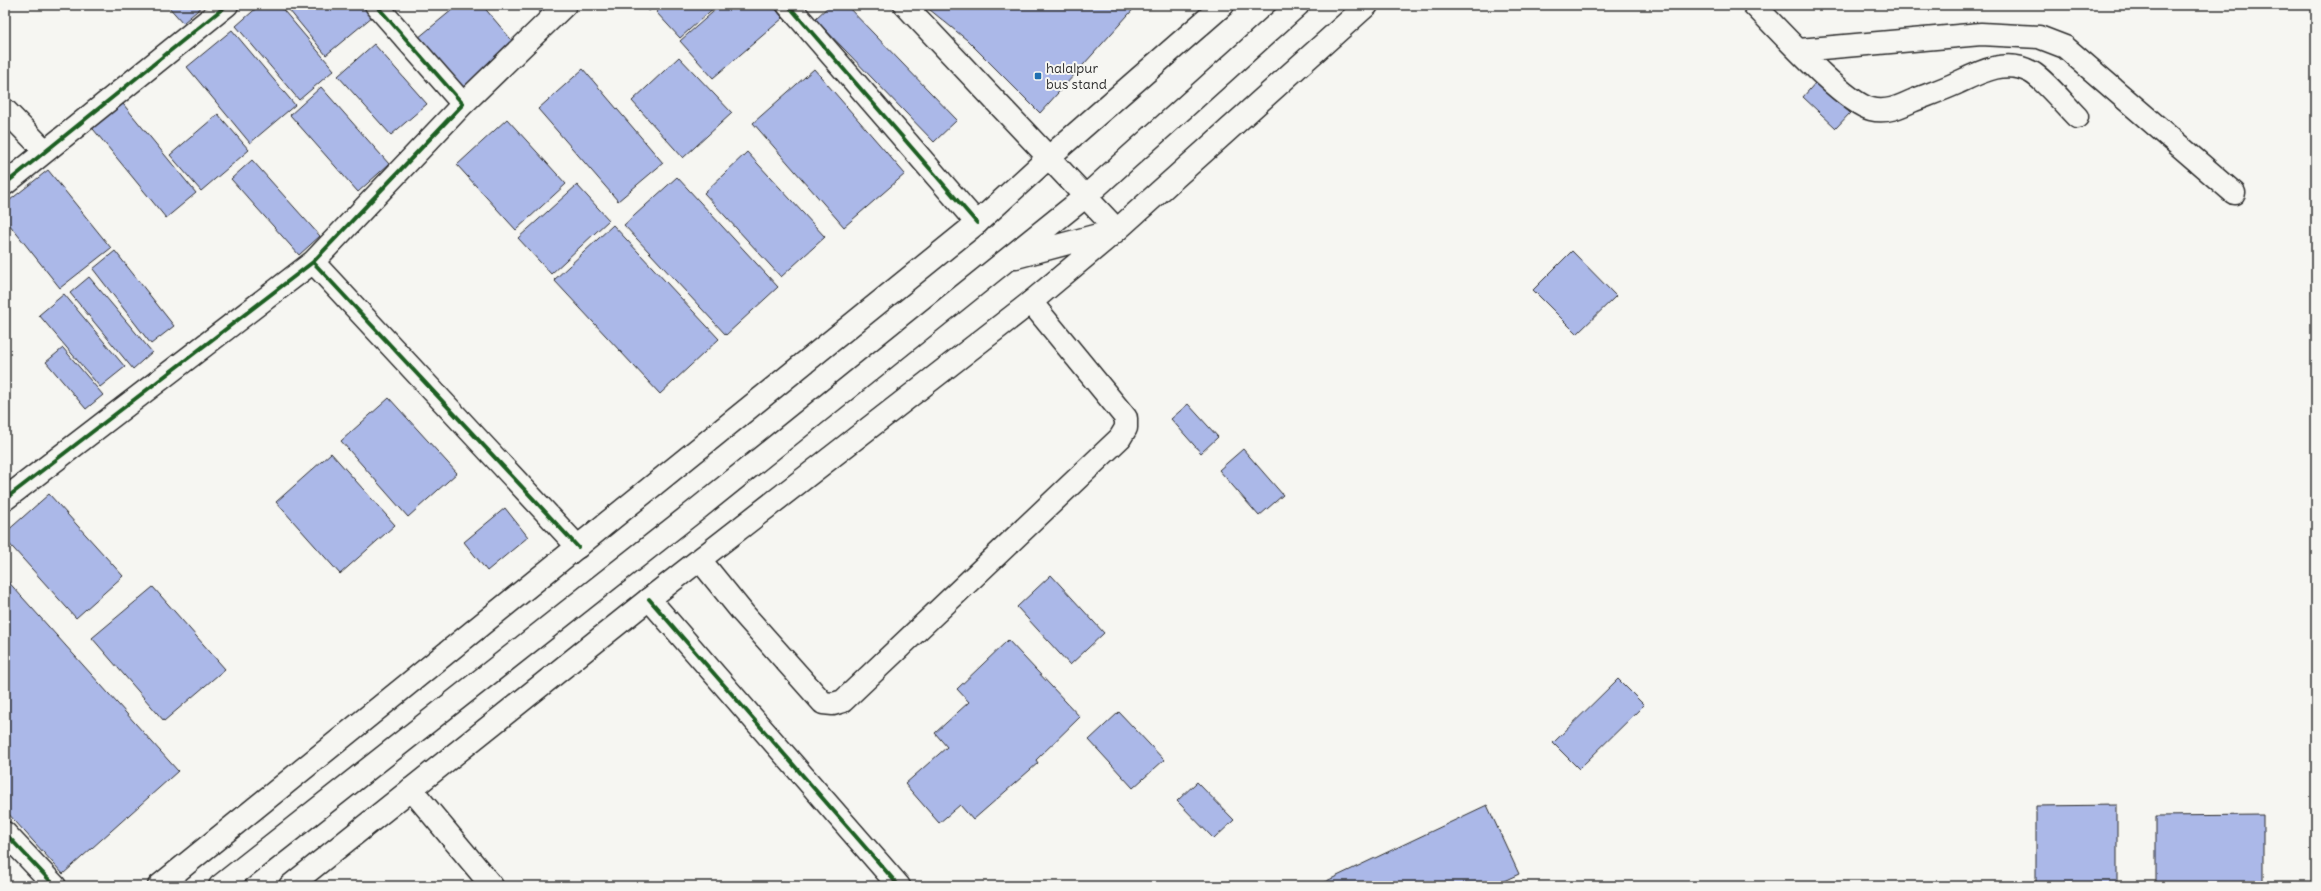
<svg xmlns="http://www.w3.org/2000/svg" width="2321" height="891" font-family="Delius,sans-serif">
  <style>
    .building { fill: #abb8e8; stroke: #2b2b2b }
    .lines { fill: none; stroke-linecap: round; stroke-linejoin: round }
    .minor-casing { stroke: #2b2b2b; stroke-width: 25 }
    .major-casing { stroke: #2b2b2b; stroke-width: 25 }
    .minor { stroke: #f6f6f2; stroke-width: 22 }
    .major { stroke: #f6f6f2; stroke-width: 22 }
    .cycleway-casing { stroke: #f6f6f2; stroke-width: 6 }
    .cycleway { stroke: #1b5e20; stroke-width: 4 }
    .poi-dot { fill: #1f6fb2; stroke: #f6f6f2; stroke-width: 1.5 }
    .labels { text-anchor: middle; stroke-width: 4; stroke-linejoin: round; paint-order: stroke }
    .poi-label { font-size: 14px; fill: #2b2b2b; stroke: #f6f6f2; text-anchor: start }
  </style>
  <rect width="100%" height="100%" fill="#f6f6f2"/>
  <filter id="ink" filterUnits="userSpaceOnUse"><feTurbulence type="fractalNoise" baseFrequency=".025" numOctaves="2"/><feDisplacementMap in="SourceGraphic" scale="8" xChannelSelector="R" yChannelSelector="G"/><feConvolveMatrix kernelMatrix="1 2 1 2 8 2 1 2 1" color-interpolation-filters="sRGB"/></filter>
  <g filter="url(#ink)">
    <path class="building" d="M167,5H204L183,23Z
      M260,5H279L334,70L299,100L236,26Z
      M285,5H363L373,16L326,55Z
      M458,5H482L515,44L461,89L418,38Z
      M534,5H554L543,15Z
      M645,5H656L649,11Z
      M664,5H717L680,38L656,12Z
      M721,5H772L783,18L713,78L680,41Z
      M830,5H846L957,120L934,142L815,19Z
      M924,5H1137L1040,113L967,40Z
      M232,30L295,105L250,143L187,67Z
      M374,44L427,104L391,135L338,76Z
      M679,57L732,113L683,158L632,101Z
      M583,69L663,163L618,201L538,109Z
      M814,69L905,174L844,227L753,123Z
      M1816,82L1850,113L1836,128L1803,97Z
      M321,87L389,164L358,192L290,115Z
      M119,99L196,193L166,218L89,124Z
      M218,114L249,150L201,191L170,155Z
      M507,119L566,184L516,230L457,165Z
      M747,152L825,237L781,277L704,193Z
      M252,160L320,236L299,255L231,179Z
      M48,170L111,248L60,288L5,219V204Z
      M677,177L778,287L726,335L624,225Z
      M577,185L609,220L551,274L518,238Z
      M613,225L719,339L660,394L554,280Z
      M115,251L174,326L151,344L93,269Z
      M1572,251L1616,296L1577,334L1533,290Z
      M89,277L152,352L133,369L70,293Z
      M64,294L125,367L100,387L39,315Z
      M63,348L103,395L86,409L46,362Z
      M389,398L457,473L408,517L341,441Z
      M1188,404L1218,437L1201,453L1171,419Z
      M1243,449L1283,495L1259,516L1219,470Z
      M331,453L395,525L340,574L276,502Z
      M49,494L123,576L76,618L5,539V533Z
      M505,508L528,537L487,571L464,542Z
      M1051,575L1104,633L1070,665L1017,607Z
      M5,578L178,771L63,874L5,810Z
      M153,587L225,669L164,721L92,638Z
      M1008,640L1080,717L1036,760L1038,763L973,820L960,805L939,823L905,784L947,747L935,733L969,702L957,689Z
      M1618,679L1644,705L1579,769L1553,743Z
      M1119,712L1164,760L1133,788L1089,740Z
      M1197,782L1234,820L1214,839L1177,801Z
      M1487,805L1519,874L1493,886H1316Z
      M2117,805V886H2036V806Z
      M2263,815V886H2156V816Z"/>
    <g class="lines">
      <g class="minor-casing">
        <path id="minor" d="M788,5L977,223
          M905,5L1117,230L1016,257
          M1754,5C1777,28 1843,102 1871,109C1886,113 1899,107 1912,101C1927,95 1942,90 1957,83C1980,72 2006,58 2031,72C2044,79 2066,106 2077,117
          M1799,50L1981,34L2039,37L2065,47L2234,193
          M463,104L565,5
          M5,110L45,151
          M5,184L227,5
          M313,262L578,547
          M5,499L313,262L463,104L376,5
          M700,560L743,613L823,703L833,704L843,701L1120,438L1126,428V418L1031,302
          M649,599L899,886
          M411,789L492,886
          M5,833L55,886
          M220,886L695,511L1086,196L1298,5"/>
      </g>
      <g class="major-casing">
        <path id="major" d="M159,886L977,223L1049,157L1223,5
          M290,886L649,599L1031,302L1117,230L1367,5"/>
      </g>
      <use href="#minor" class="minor"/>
      <use href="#major" class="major"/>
      <g class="cycleway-casing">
        <path id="cycleway" d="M788,5L977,223
          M5,184L227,5
          M313,262L578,547
          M5,499L313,262L463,104L376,5
          M649,599L899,886
          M5,833L55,886"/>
      </g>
      <use href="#cycleway" class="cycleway"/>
    </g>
  </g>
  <rect class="poi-dot" x="1034" y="72" width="8" height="8" rx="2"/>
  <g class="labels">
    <g class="poi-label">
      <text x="1046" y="73">halalpur<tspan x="1046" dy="16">bus stand</tspan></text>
    </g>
  </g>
  <rect width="2321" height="891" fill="none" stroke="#f6f6f2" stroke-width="20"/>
  <rect x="10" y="10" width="2301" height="871" fill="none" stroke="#2b2b2b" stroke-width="1.5" filter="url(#ink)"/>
</svg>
